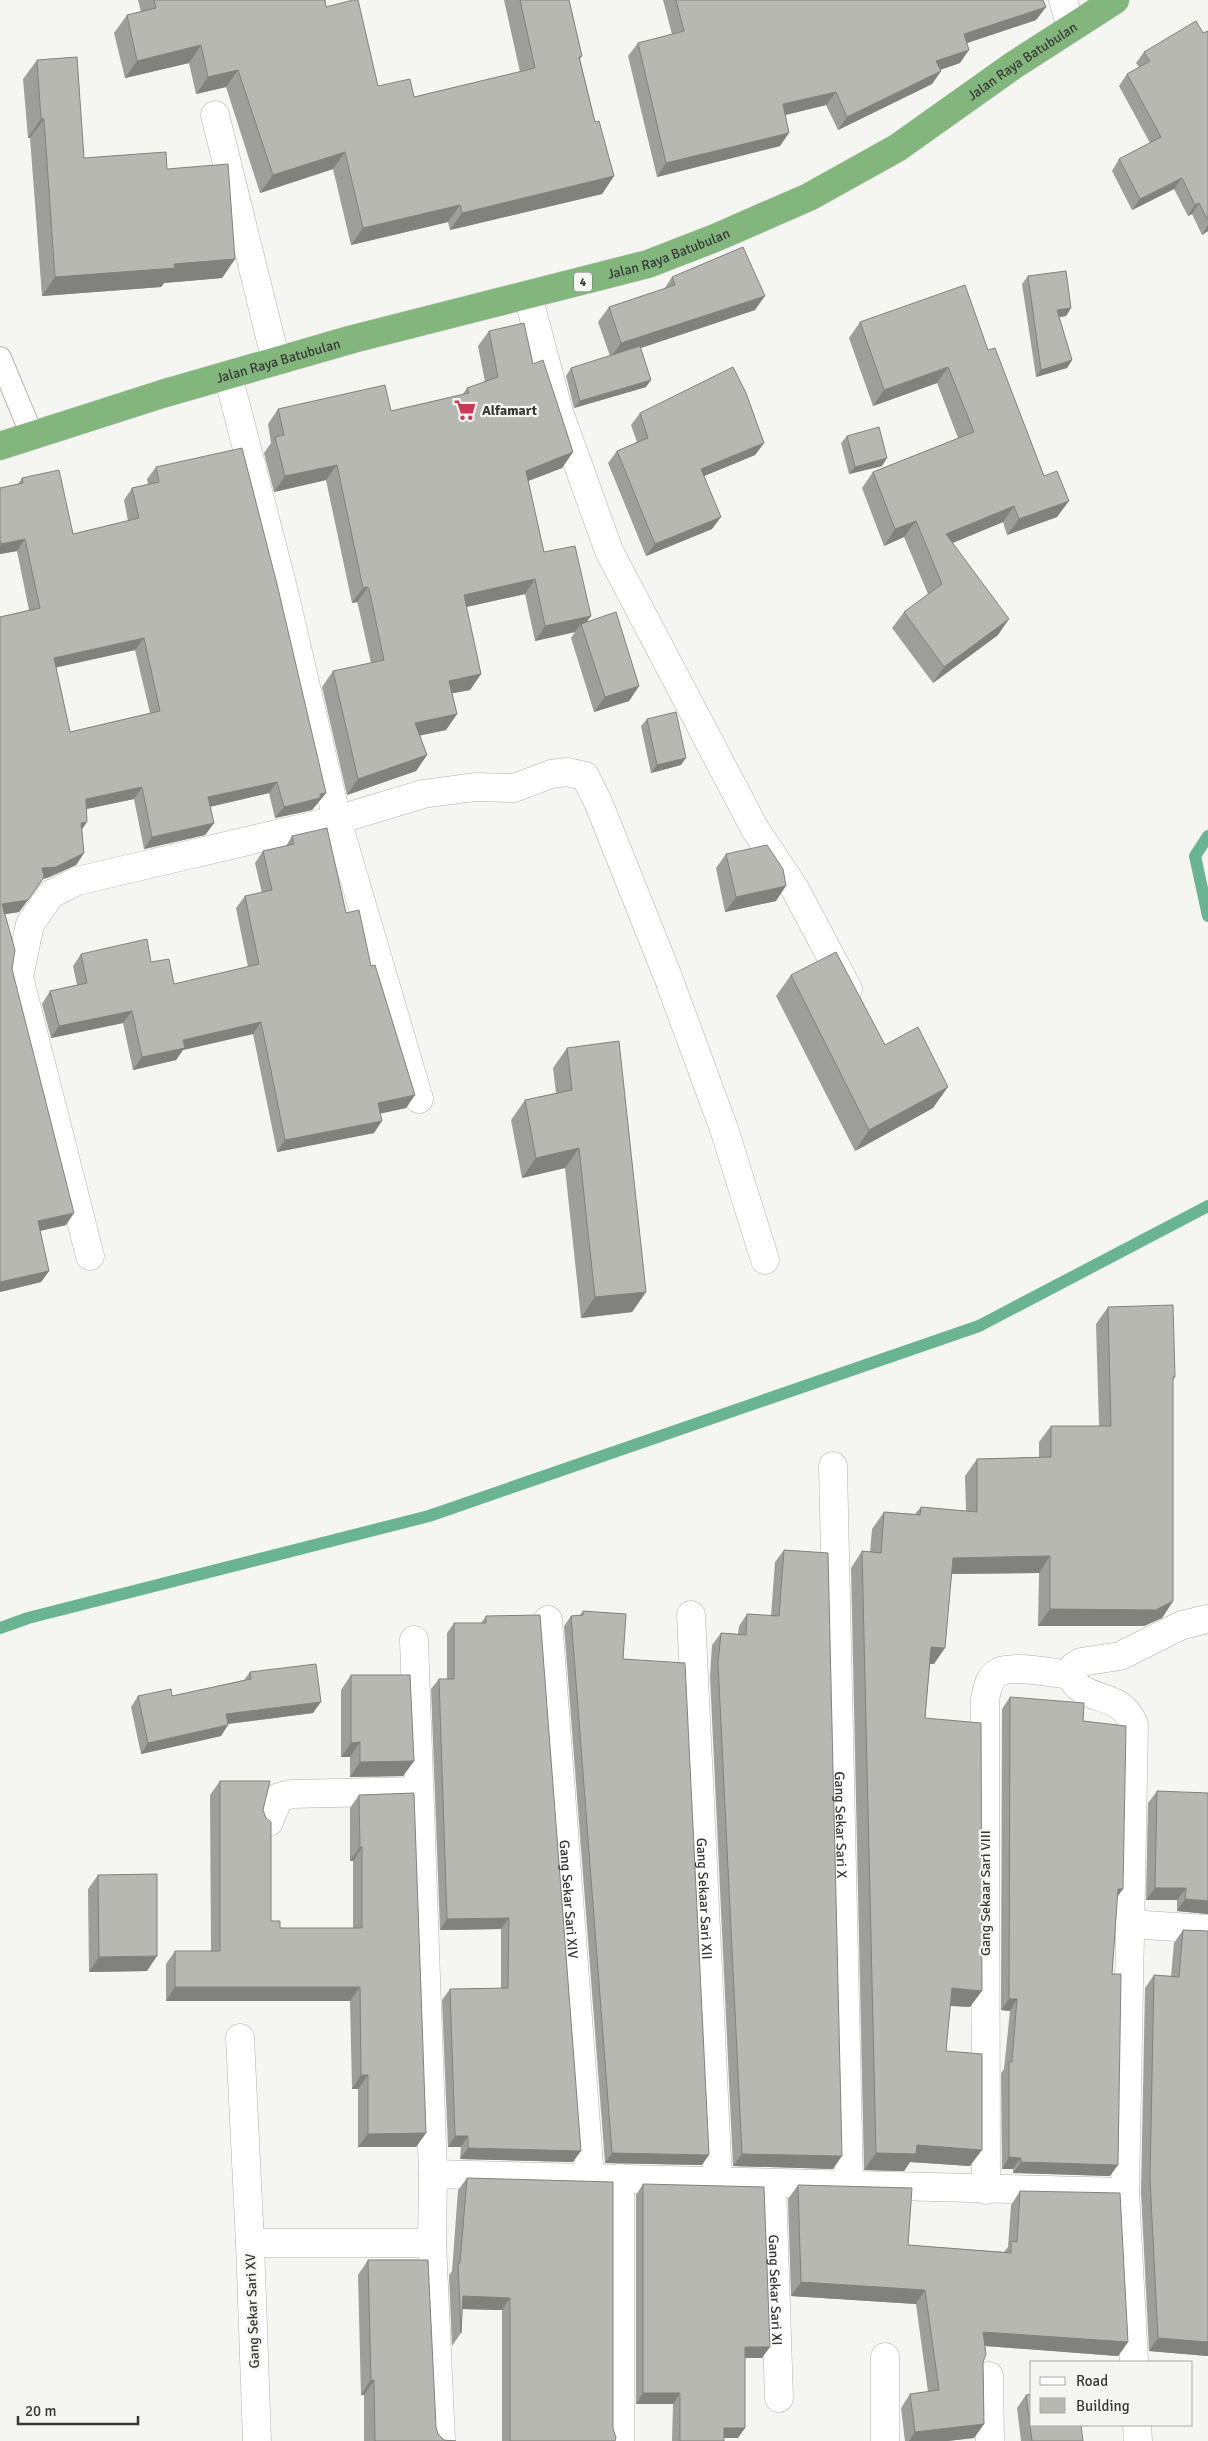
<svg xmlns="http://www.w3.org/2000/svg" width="1208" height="2441" font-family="Signika,sans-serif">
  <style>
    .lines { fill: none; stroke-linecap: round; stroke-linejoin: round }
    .stream { stroke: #6ab492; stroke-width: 12 }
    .service-casing { stroke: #afb1ac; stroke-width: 24 }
    .minor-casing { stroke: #afb1ac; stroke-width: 29 }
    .trunk-casing { stroke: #d3d3d3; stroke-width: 29 }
    .service { stroke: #fff; stroke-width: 22 }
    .minor { stroke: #fff; stroke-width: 28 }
    .trunk { stroke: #83b67c; stroke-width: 28 }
    .wall { fill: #9e9e9a; fill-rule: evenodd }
    .shaded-wall { fill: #81817d }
    .building { fill: #b8b8b3; stroke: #81817d; fill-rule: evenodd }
    .labels { text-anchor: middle; stroke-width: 4.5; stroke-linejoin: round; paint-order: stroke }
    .shield { fill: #f5f6f1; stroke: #71726f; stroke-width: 1 }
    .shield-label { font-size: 12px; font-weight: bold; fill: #383937 }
    .street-label { font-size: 14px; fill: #383937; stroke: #f5f6f1 }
    .poi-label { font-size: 14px; font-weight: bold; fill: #383937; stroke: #f5f6f1; text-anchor: start }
  </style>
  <rect width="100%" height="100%" fill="#f5f6f1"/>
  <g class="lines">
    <path class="stream" d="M1208,836L1195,856L1208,916
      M0,1628L28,1618L429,1516L979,1326L1208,1206"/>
    <g class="service-casing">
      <path id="service" d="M0,358L32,435"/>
    </g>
    <g class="minor-casing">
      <g id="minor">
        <path d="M1063,0L1071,27"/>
        <path d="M215,115L276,361"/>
        <path d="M528,296L559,412L609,551L755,829L795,889L848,989"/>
        <path d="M228,375L284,592L337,820L419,1099"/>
        <path d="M90,1256L19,977L30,924L51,894L77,881L337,820L423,794L475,787L514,788L551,774L567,772L585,776L598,802L668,977L724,1129L765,1260"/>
        <path id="s1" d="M833,1466L849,2184"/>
        <path id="s2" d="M691,1615L718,2181"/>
        <path id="s3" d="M548,1620L590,2178"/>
        <path d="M414,1640L433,2174L432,2243L441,2441"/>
        <path d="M269,1822L279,1797L292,1794L419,1791"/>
        <path d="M1129,1924L1208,1929"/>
        <path d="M240,2038L250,2243"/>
        <path d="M433,2174L1125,2192"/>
        <path id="s4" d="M772,2184L779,2398"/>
        <path d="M986,2190L985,1700C987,1690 988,1679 997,1673C1010,1664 1054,1673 1070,1675"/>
        <path d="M1134,2362L1125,2192L1134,1725C1121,1689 1083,1705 1070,1675L1073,1667L1081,1662L1120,1656L1182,1625L1208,1619"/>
        <path d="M989,2376L990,2441"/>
        <path d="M1137,2425L1138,2441"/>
        <path d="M257,2441L250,2243H432"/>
        <path d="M620,2441V2178"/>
        <path d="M885,2441V2357"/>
      </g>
    </g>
    <g class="trunk-casing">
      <g id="trunk">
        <path id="s5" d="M0,446L162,394L353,339L648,264L715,238L809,197L897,148L1014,65L1115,0"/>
      </g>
    </g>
    <use href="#service" class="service"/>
    <use href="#minor" class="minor"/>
    <use href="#trunk" class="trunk"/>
  </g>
  <path class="wall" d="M138,0H325L326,7L378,86L414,97L520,72L504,0H569L582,56L580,59L595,122L614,176L602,194L450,230L448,222L351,245L333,169L260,193L226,87L196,94L189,63L125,78L114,33L127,15L141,12Z
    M663,0H1043L1046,7L1036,20L967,43L960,63L940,70L941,71L932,84L838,130L826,105L785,115L780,146L657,177L628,56L638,43L672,34Z
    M1208,31V231L1202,235L1192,214L1188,216L1174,189L1132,210L1112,171L1119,159L1150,143L1119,86L1127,74L1139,67L1136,63L1144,52L1203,33Z
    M37,60L84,158L167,169L235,259L222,278L164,283L161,287L42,296L30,138H28L23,79Z
    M1028,276L1071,308L1066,316L1059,317L1072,360L1067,368L1036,377L1022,284Z
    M672,277L755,310L641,348L646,387L574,408L566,376L571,368L610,356L598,322L609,307L664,289Z
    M860,322L988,350L1057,517L1007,535L1003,522L953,543L998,635L933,683L892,628L904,612L928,594L904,537L884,546L862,488L873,472L958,438L937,383L873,406L849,338Z
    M489,331L533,364L573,452L562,468L528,481L544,552L591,616L586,622L639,686L629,701L594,712L571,638L575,632L535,641L525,594L466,607L481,674L470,690L452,693L457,714L446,730L420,735L427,755L416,771L347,795L322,687L333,671L371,663L358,605L357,602L352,603L326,480L274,492L264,453L271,443L268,424L278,409L391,411L463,394L467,388L485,382L478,346Z
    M640,413L764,443L755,455L704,476L712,529L646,556L608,463L617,451L637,442L631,425Z
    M847,436L882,466L849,474L841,443Z
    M156,467L326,793L317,804L316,805L312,810L275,818L269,793L210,807L214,823L205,835L144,849L134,799L86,809L82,830L84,853L76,865L47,878L43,879L19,912L5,914L12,969L66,1225L40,1231L49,1271L41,1282L0,1292V617L29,610L17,551L0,554V488L18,484L22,478L73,534L128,521L124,500L132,488L148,484L147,479ZM135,650L150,713L70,732L56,667Z
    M647,719L681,765L651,773L641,726Z
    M292,836L346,913L371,966L415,1095L406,1108L381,1113L374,1133L277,1152L253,1034L183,1050L176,1060L133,1070L123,1023L51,1038L42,1004L50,991L77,985L73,966L81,954L151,962L174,984L248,967L236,908L245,896L262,893L255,863L263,851L286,846Z
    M726,854L776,901L725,912L716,868Z
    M791,975L885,1045L933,1108L855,1151L776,996Z
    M567,1048L646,1292L632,1312L581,1318L565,1168L522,1178L511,1120L525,1100L556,1093L553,1068Z
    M1108,1307L1175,1377L1173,1380V1601L1162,1618L1144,1626H1038L1039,1573L952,1574L934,1664H930L925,1718L970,2007L950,2006L946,2051L970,2166L910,2162L904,2171L864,2170L851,1568L862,1551L870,1552L872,1529L884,1512L915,1514L921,1507L966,1511L965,1476L977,1459L1039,1457V1442L1051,1426H1099L1096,1324Z
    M784,1550L833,2169L733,2166L710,1676L712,1645L721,1633L738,1634L739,1626L747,1614L771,1616L775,1562Z
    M583,1611L623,1659L702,2165L605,2163L564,1626L571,1616L580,1615Z
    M486,1616L573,2162L460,2159L461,2147H448L442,2000L450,1989H501V1929L440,1930L431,1689L439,1679H447V1633L454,1623H481Z
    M250,1672L313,1713L228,1724L221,1736L141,1754L131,1707L138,1696H172L244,1680Z
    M351,1675L414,1761L403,1776L350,1777V1757H341V1690Z
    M1010,1697L1117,1897L1112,1974L1110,2176L1013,2173V2169H1002L1001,2073L1004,2069L1010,2011L1001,2010L1002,1709Z
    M220,1781L263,1810L271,1921L280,1928H353V1861H350V1808L359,1795L426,2133L416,2147H358V2089H352L350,2001H166V1964L175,1951H211L210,1795Z
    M1157,1791L1208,1914L1177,1911V1900H1146L1148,1803Z
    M98,1875L147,1971L89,1972L88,1889Z
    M1183,1930L1208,1931V2356L1149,2351L1141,2192L1145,1988L1154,1975L1171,1976L1174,1943Z
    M467,2178L613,2429L615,2441H502V2310L462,2309L461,2333L452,2346L449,2275L452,2271L458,2190Z
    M643,2184L762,2358H745L738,2438H724V2441H672L673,2404H636V2195Z
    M798,2185L908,2245L1004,2252L1008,2247L1011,2205L1020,2191L1128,2342L1118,2356L985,2346L983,2362L984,2424L974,2438L947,2441H905L901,2408L910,2394L928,2392L916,2304L791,2296L788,2199Z
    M368,2260L438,2434L444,2440L456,2441H364V2395H361L358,2275Z
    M1026,2395L1083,2441H1021L1017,2408Z"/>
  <path class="shaded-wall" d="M1046,7L1036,20L955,47L964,34Z
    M201,45L189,63L125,78L137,61Z
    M969,50L960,63L927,74L936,61Z
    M238,70L226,87L196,94L208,77Z
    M941,71L932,84L838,130L847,117Z
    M836,92L826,105L773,118L783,104Z
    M41,119H44L30,138H28Z
    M789,133L780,146L657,177L666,163Z
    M345,152L333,169L260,193L273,175Z
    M614,176L602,194L450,230L462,213Z
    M1182,178L1174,189L1132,210L1140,199Z
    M1199,203L1192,214L1188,216L1195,205Z
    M460,205L448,222L351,245L363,228Z
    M1208,225V231L1202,235Z
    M235,259L222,278L164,283L161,287L42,296L55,277L174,264Z
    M765,296L755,310L610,358L621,343Z
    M1071,308L1066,316L1052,318L1057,310Z
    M1072,360L1067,368L1036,377L1041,370Z
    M948,367L937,383L873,406L884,390Z
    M651,380L646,387L574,408L580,401Z
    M764,443L755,455L692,481L701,469Z
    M573,452L562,468L515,486L526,471Z
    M887,458L882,466L849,474L855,467Z
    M337,465L326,480L274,492L285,476Z
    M1069,501L1057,517L1007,535L1019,519Z
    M1014,506L1003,522L935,550L946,534Z
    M721,517L712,529L646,556L655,544Z
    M916,521L904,537L884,546L895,529Z
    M25,539L17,551L0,554V546L1,544Z
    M535,579L525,594L453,610L464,595Z
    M368,587L357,602L352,603L363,588Z
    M591,616L582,628L581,624L575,632L535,641L545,626Z
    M1009,619L998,635L933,683L944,667Z
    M144,638L135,650L45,670L54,658Z
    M481,674L470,690L438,696L449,681Z
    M639,686L629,701L594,712L605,697Z
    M457,714L446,730L404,739L415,723Z
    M427,755L416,771L347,795L358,779Z
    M686,758L681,765L651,773L657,765Z
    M277,782L269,793L200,809L208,797Z
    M142,787L134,799L77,811L86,799Z
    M326,793L317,804L316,805L312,810L275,818L284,807Z
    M87,822L79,834L81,823Z
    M214,823L205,835L144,849L152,837Z
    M84,853L76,865L47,878L34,880L42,868Z
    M786,886L776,901L725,912L736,897Z
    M28,900L19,912L0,915L2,904Z
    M132,1011L123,1023L51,1038L59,1026Z
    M261,1022L253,1034L183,1050L176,1060L133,1070L142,1057L183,1040Z
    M948,1087L933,1108L855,1151L869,1130Z
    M415,1095L406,1108L370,1116L378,1103Z
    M382,1121L374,1133L277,1152L285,1140Z
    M579,1148L565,1168L522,1178L536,1158Z
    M74,1213L66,1225L30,1233L38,1221Z
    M49,1271L41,1282L0,1292V1282Z
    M646,1292L632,1312L581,1318L595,1297Z
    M1050,1556L1039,1573L941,1574L953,1558Z
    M1173,1601L1162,1618L1144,1626H1038L1050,1609Z
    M931,1647L945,1648L934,1664L920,1663Z
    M321,1702L313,1713L218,1725L226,1714Z
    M228,1725L221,1736L141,1754L148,1743Z
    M360,1742L350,1757H341L351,1743Z
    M414,1761L403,1776L350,1777L360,1762Z
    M360,1847H362L353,1861H350Z
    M1155,1888H1186L1177,1900H1146Z
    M1118,1889H1123L1115,1900Z
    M1185,1899L1208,1901V1914L1177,1911Z
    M509,1918L501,1929L440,1930L447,1919Z
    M157,1956L147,1971L89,1972L99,1957Z
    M175,1987H360L350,2001H166Z
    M952,1988L982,1991L970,2007L940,2005Z
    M1009,1999H1017L1010,2011L1001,2010Z
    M361,2075H368L358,2089H352Z
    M426,2133L416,2147H358L368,2134Z
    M455,2136H468L461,2147H448Z
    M917,2145L982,2150L970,2166L910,2162L904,2171L864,2170L876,2153Z
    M468,2148L581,2151L573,2162L460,2159Z
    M612,2153L709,2155L702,2165L605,2163Z
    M742,2154L842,2156L833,2169L733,2166Z
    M1009,2157L1021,2158L1013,2169H1002Z
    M1021,2162L1118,2165L1110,2176L1013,2173Z
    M801,2282L925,2290L916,2304L791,2296Z
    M463,2296L510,2298L502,2310L460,2309Z
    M983,2332L1128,2342L1118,2356L973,2345Z
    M1158,2338L1208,2342V2356L1149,2351Z
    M745,2347H770L762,2358H737Z
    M371,2380H374L364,2395H361Z
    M643,2393H680L673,2404H636Z
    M984,2424L974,2438L947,2441H909L915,2432Z
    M724,2428H745L738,2438H717Z"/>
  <path class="building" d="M154,0H325L326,7L353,0H358L378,86L410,79L414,97L535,68L520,0H569L582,56L579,57L595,122L599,121L614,176L462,213L460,205L363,228L345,152L273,175L238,70L208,77L201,45L137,61L127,15L156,8Z
    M676,0H1043L1046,7L964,34L969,50L936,61L941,71L847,117L836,92L783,104L789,133L666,163L638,43L684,31Z
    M1196,21L1203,33L1208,31V220L1199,203L1195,205L1182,178L1140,199L1119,159L1161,137L1127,74L1150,61L1144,52Z
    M77,57L84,158L166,152L167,169L228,164L235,259L174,264L175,268L55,277L44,119H41L37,60Z
    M743,247L765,296L621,343L609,307L675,285L672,277Z
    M1066,271L1071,308L1057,310L1072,360L1041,370L1028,276Z
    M965,285L988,350L995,348L1044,476L1057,471L1069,501L1019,519L1014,506L946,534L1009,619L944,667L904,612L942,584L916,521L895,529L873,472L974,432L948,367L884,390L860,322Z
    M524,323L533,364L543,360L573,452L526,471L544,552L575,546L591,616L545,626L535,579L464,595L481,674L449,681L457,714L415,723L427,755L358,779L333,671L384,660L369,589L368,587L363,588L337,465L285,476L275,437L284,435L278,409L385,385L391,411L469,393L467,388L498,377L489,331Z
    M640,346L651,380L580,401L571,368Z
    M733,367L746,393L764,443L701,469L721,517L655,544L617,451L648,438L640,413Z
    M879,427L887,458L855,467L847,436Z
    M242,448L277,584L326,793L320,794V798L284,807L277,782L208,797L214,823L152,837L142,787L86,799L87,822L81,823L84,853L56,867L42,868L44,877L28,900L2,904L15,950L12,969L74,1213L38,1221L49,1271L0,1282V617L40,608L25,539L1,544L0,540V488L23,483L22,478L59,470L73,534L139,518L132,488L159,482L156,467ZM144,638L160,711L70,732L54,658Z
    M616,612L639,686L605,697L581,624Z
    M676,712L686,758L657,765L647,719Z
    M327,828L346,913L359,910L371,966L375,965L415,1095L378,1103L382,1121L285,1140L261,1022L183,1040L185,1048L142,1057L132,1011L59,1026L50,991L87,983L81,954L147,939L151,962L169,959L174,984L259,964L245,896L272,890L263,851L294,844L292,836Z
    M767,845L783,869L786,886L736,897L726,854Z
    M836,952L885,1045L918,1027L948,1087L869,1130L791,975Z
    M619,1041L646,1292L595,1297L579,1148L536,1158L525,1100L572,1090L567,1048Z
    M1173,1305L1175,1377H1173V1601L1156,1610L1050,1609V1556L953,1558L945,1648L931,1647L925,1718L981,1723L982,1991L952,1988L946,2051L982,2054V2150L917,2145L916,2154L876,2153L862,1551L881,1553L884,1512L920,1515L921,1507L977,1512V1459L1051,1457V1426H1111L1108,1307Z
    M784,1550L828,1553L842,2156L742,2154L718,1663L721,1633L746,1635L747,1614L779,1616Z
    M583,1611L626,1614L623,1659L685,1663L709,2155L612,2153L571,1616L583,1615Z
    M540,1615L581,2151L468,2148V2136H455L450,1989L508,1988L509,1918L447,1919L439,1679H454V1623H486V1616Z
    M316,1664L321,1702L226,1714L228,1725L148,1743L138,1696L171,1689L172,1696L251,1679L250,1672Z
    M351,1675H410L414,1761L360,1762V1742L351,1743Z
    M1010,1697L1084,1703L1083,1721L1126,1726L1123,1889H1118L1112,1974H1121L1118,2165L1021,2162V2158L1009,2157V2062H1012L1017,1999H1009Z
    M220,1781H270L263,1810L266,1818L271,1822V1921H280V1928H362V1847H360L359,1795L414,1793L426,2133L368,2134V2075H361L360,1987H175V1951H220Z
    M1157,1791L1208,1793V1901L1185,1899L1186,1888H1155Z
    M157,1874V1956L99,1957L98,1875Z
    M1183,1930L1208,1931V2342L1158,2338L1150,2179L1154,1975L1179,1977Z
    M467,2178L613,2182V2429L616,2437L615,2441H510V2298L463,2296L461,2333L458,2263H460Z
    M643,2184L764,2187L770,2347H745V2428H724V2441H680V2393H643Z
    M798,2185L912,2188L908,2245L1011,2253V2241L1017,2242L1020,2191L1120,2193L1128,2342L983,2332L986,2354L983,2362L984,2424L915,2432L910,2394L939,2390L925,2290L801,2282Z
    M368,2260H428L436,2427L438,2434L444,2440L456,2441H375L374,2380H371Z
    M1032,2394V2425H1081L1083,2441H1032L1026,2395Z"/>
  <defs>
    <g id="supermarket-bare" transform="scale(1.725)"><path d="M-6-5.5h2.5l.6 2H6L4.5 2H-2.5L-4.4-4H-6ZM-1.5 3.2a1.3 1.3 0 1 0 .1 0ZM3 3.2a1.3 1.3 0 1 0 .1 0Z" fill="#ca3a57" stroke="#f5f6f1" stroke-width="2.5" paint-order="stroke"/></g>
  </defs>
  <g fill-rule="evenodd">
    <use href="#supermarket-bare" x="465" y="410"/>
  </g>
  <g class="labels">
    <rect class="shield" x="574" y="272.5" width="18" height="19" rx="4"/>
    <g class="shield-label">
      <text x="583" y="286">4</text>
    </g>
    <g class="street-label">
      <text dy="5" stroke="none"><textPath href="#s5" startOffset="1101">Jalan Raya Batubulan</textPath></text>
      <text dy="5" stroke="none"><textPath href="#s5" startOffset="696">Jalan Raya Batubulan</textPath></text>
      <text dy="5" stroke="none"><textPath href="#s5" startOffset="291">Jalan Raya Batubulan</textPath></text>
      <text dy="5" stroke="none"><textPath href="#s1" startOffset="359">Gang Sekar Sari X</textPath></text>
      <text transform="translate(985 1893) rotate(-90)" y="5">Gang Sekaar Sari VIII</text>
      <text dy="5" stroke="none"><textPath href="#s2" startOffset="284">Gang Sekaar Sari XII</textPath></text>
      <text dy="5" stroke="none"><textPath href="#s3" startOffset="280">Gang Sekar Sari XIV</textPath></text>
      <text dy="5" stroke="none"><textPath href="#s4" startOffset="106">Gang Sekar Sari XI</textPath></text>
      <text transform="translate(252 2311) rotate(-92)" y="5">Gang Sekar Sari XV</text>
    </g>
    <g class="poi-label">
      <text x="482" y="415">Alfamart</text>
    </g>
  </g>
  <rect x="1030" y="2361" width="162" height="65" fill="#f5f6f1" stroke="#a9aaa7"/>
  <rect x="1040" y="2377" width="25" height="8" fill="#ffffff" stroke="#a9aaa7"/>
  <text x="1076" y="2386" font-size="15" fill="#383937">Road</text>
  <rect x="1040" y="2398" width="25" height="15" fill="#b8b8b3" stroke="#a9aaa7"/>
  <text x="1076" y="2411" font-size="15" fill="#383937">Building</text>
  <path d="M18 2416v8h120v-8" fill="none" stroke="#383937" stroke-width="2.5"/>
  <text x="25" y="2416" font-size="15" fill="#383937" stroke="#f5f6f1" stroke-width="4" paint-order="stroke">20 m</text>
</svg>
